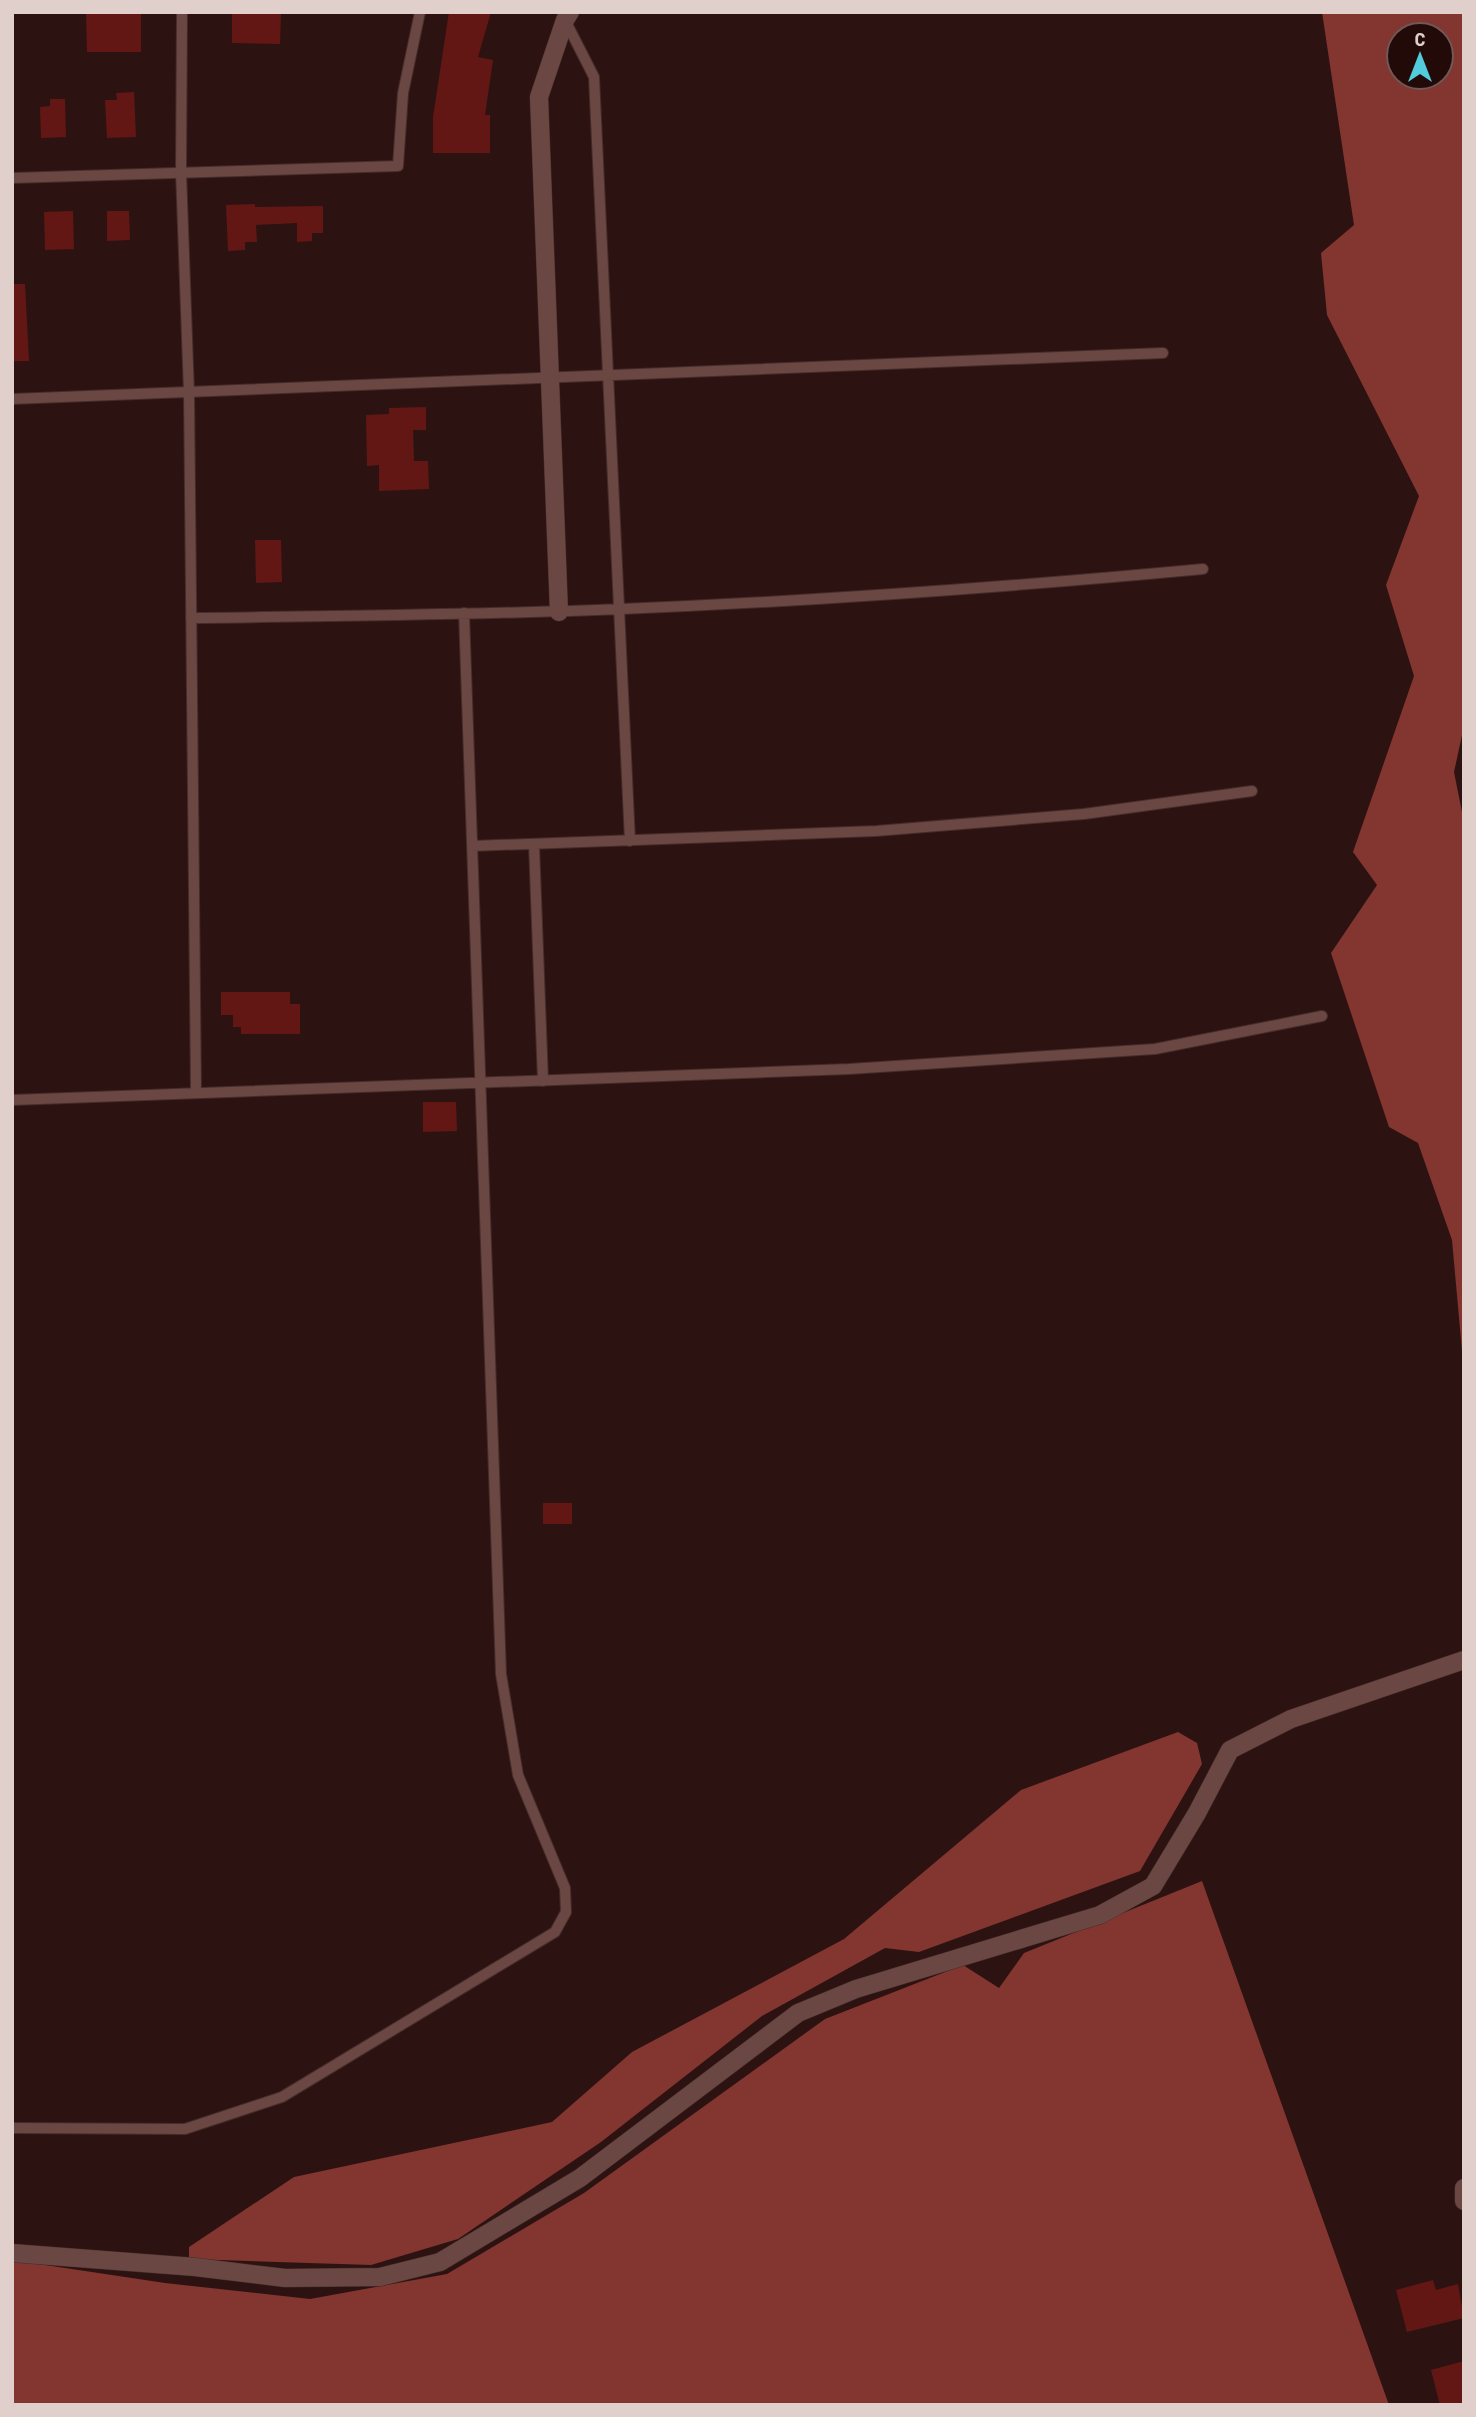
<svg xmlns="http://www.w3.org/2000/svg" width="1476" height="2417" font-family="'Roboto Condensed',sans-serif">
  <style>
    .forest { fill: #833530; fill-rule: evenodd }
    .building { fill: #621715 }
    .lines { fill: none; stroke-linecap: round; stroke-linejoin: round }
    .lane-casing { stroke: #452d2b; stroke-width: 12 }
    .street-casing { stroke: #452d2b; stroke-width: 19 }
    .lane { stroke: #6a4743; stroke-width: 10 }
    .street { stroke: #6a4743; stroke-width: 18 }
  </style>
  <rect width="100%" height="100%" fill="#2c1311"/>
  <path class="forest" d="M1322,12H1464V726L1454,772L1464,822V1373L1452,1240L1418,1143L1389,1127L1331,953L1377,885L1353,852L1414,676L1386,585L1419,496L1327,315L1321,253L1354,225ZM1399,35H1441V77H1399Z
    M1178,1732L1197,1743L1202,1764L1140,1871L919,1952L885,1948L762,2016L601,2142L458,2239L371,2265L189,2259V2247L294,2177L552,2122L632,2052L844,1939L1021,1790Z
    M1202,1881L1389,2405H12V2260L165,2283L310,2299L447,2274L584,2193L825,2019L963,1965L999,1988L1024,1953Z"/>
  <path class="building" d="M86,12H141V52H87Z
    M232,12H281L280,44L232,43Z
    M449,12H491L478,57L493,60L485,115H490V153H433V117Z
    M134,92L136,137L107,138L105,100H117L116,93Z
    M50,99H65L66,137L41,138L40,107L50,106Z
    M255,204V207L323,206V233H312V241L297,242V223L256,225L257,242H245V250L228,251L226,205Z
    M73,211L74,249L45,250L44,212Z
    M107,211H129L130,240L107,241Z
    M12,284H25L29,361H12Z
    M426,407V430H413L414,461H428L429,489L379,491V465L367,466L366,415L389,414V408Z
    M255,540H281L282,582L256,583Z
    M221,992H290V1004H300V1034H241V1027H233V1015H221Z
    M423,1102H456L457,1131L423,1132Z
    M543,1503H572V1524H543Z
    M1433,2280L1436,2290L1458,2284L1464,2318L1407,2332L1396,2290Z
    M1464,2361V2405H1440L1431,2370Z"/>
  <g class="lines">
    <g class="lane-casing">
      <path id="lane" d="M182,12L181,172L189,393L196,1093
        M565,20L594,77L630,841
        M12,178L398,166L403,93L420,12
        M12,399L1163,353
        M191,618C335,616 478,615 621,609C815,601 1009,587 1203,569
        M534,845L543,1081
        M472,846L876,831L1084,814L1252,791
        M12,1100L849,1069L1155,1049L1322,1016
        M12,2128L185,2129L282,2097L555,1932L566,1912L565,1888L518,1775L501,1674L464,613"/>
    </g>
    <g class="street-casing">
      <path id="street" d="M559,612L539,97L565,20L570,12
        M1464,2188V2201
        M12,2253L195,2267L285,2278L380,2277L440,2262L580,2178L798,2013L856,1989L1100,1915L1153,1886L1197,1813L1230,1750L1291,1719L1464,1660"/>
    </g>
    <use href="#lane" class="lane"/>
    <use href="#street" class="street"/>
  </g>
  <rect width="1476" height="2417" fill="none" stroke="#e1cfcc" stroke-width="28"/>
  <g transform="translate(1420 56)"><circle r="33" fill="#220a08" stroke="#6e5956" stroke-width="2"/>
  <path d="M0-5L12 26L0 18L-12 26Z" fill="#52cbda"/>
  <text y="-10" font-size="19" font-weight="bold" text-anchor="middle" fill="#e1cfcc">С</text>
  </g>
</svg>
